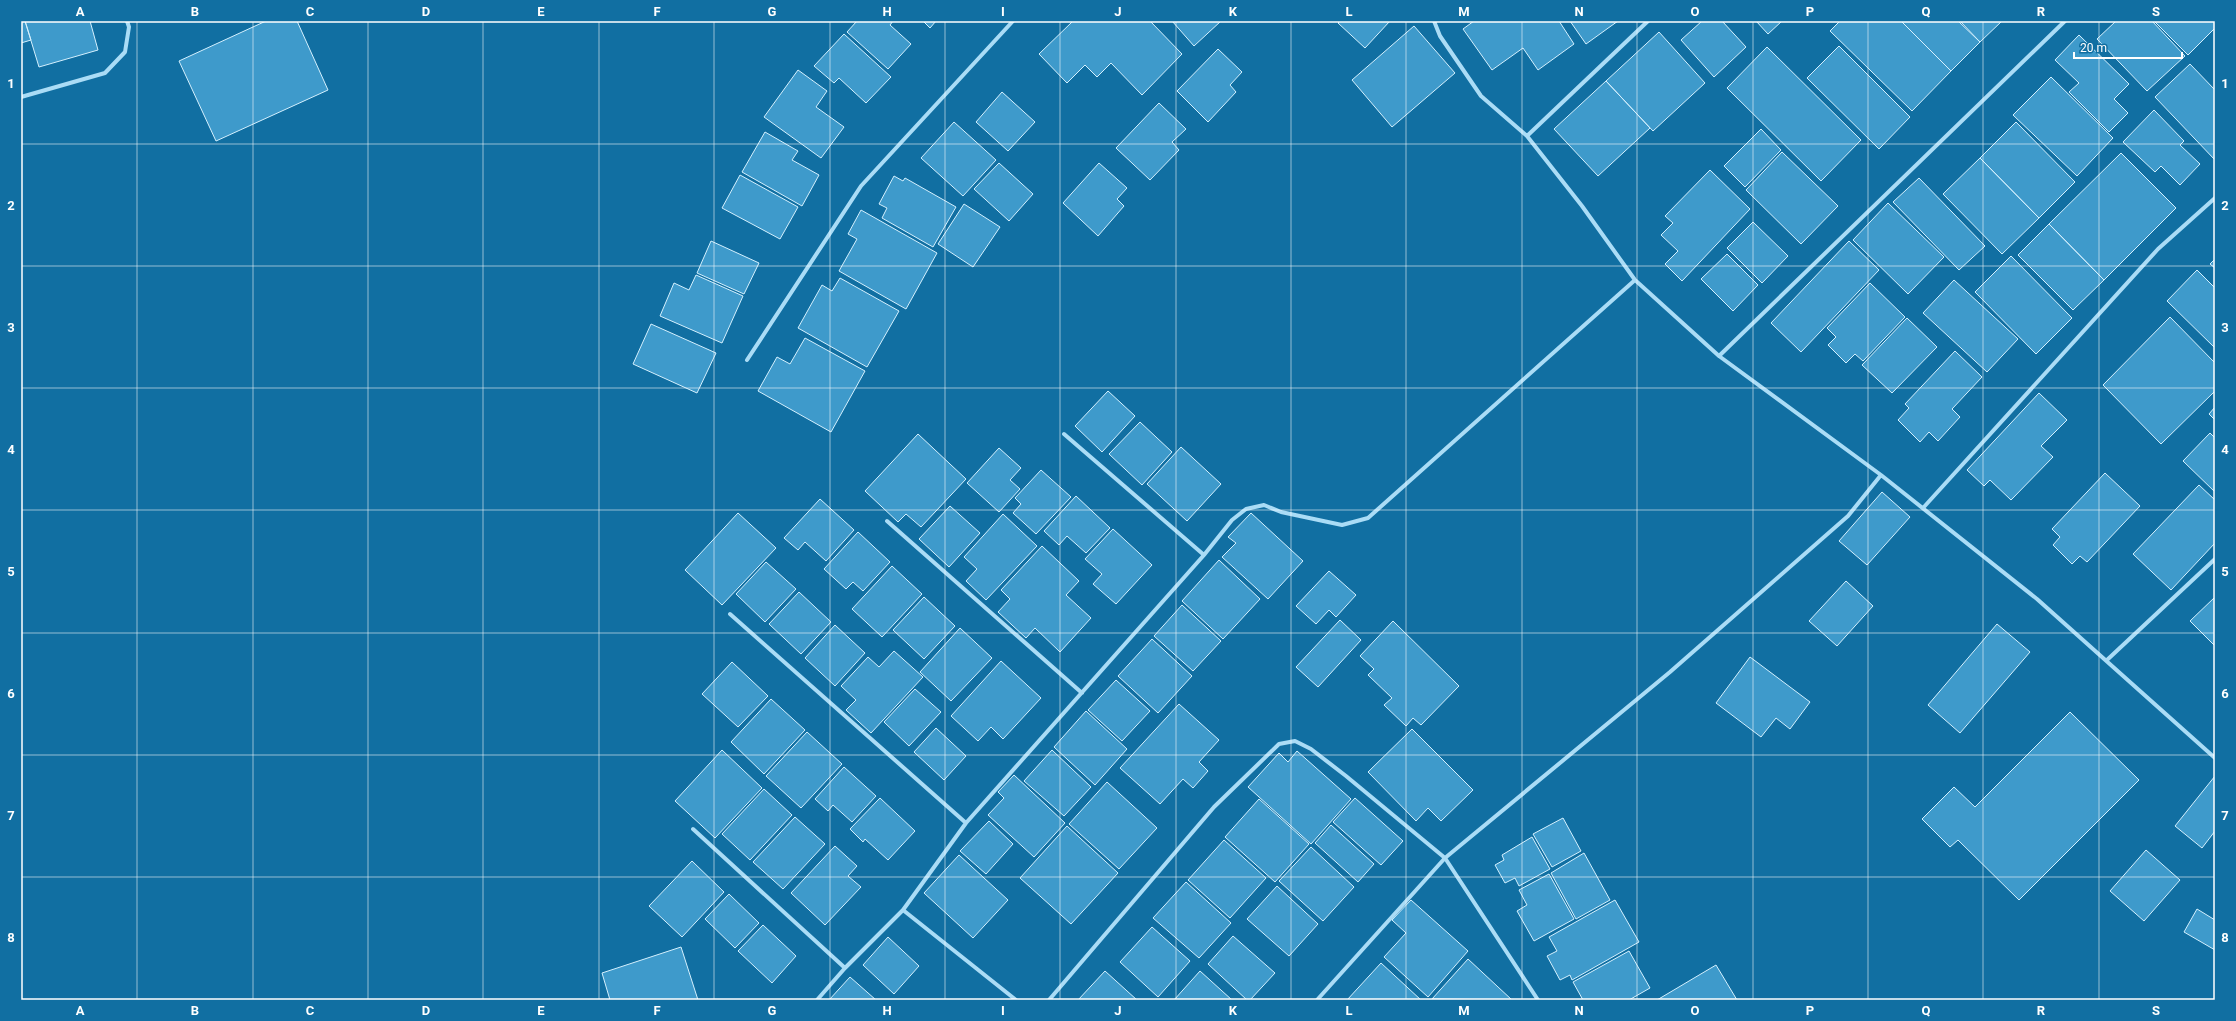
<svg xmlns="http://www.w3.org/2000/svg" width="2236" height="1021" font-family="Roboto,sans-serif">
  <style>
    .building { fill: #3e9acb; stroke: #d4f0fe }
    .lines { fill: none; stroke-linecap: round; stroke-linejoin: round }
    .minor { stroke: #aadcf6; stroke-width: 4 }
    .grid { fill: none; stroke: #fff; stroke-width: 1; stroke-opacity: 0.55 }
    .neatline { fill: none; stroke: #fff; stroke-width: 1.5 }
    .grid-label { font-size: 13px; text-anchor: middle; font-weight: bold; fill: #fff }
  </style>
  <rect width="100%" height="100%" fill="#116fa2"/>
  <path class="building" d="M21,21H25L31,40L21,43Z
    M25,21H90L98,50L39,67Z
    M266,21H297L328,90L216,141L179,61Z
    M857,21H893L890,25L911,44L888,69L847,32Z
    M923,21H936L930,28Z
    M1073,21H1150L1182,54L1142,95L1111,63L1097,77L1085,65L1067,83L1039,54Z
    M1172,21H1221L1194,46Z
    M1340,21H1390L1365,48L1338,23Z
    M1474,21H1559L1574,44L1538,70L1523,48L1492,70L1463,29Z
    M1570,21H1618L1586,44Z
    M1702,21H1722L1746,47L1714,77L1681,40Z
    M1756,21H1782L1768,34Z
    M1840,21H1901L1951,71L1912,111L1830,31Z
    M1901,21H1958L1980,42L1951,71Z
    M1960,21H2002L1980,42Z
    M2116,21H2152L2185,56L2147,91L2097,39Z
    M2154,21H2215V28L2188,55Z
    M1414,26L1455,73L1392,127L1352,80Z
    M1659,32L1705,83L1653,131L1606,81Z
    M844,34L891,77L866,103L839,78L834,83L814,66Z
    M2079,35L2129,84L2114,99L2128,113L2109,132L2069,92L2079,83L2055,60Z
    M1839,46L1910,117L1879,149L1807,78Z
    M1767,47L1861,140L1821,181L1727,88Z
    M1218,49L1242,72L1230,85L1236,92L1208,122L1177,91Z
    M2190,64L2215,90V160L2155,97Z
    M798,70L827,91L816,107L844,127L821,158L764,117Z
    M2051,77L2113,138L2077,176L2013,115Z
    M1606,81L1650,128L1598,176L1554,129Z
    M1002,92L1035,122L1008,151L976,122Z
    M1159,103L1186,129L1172,142L1179,150L1150,180L1116,148Z
    M2154,110L2184,141L2180,145L2200,164L2180,185L2161,166L2155,172L2123,142Z
    M954,122L996,160L963,196L921,158Z
    M2016,122L2075,182L2039,218L1980,158Z
    M1761,129L1781,150L1745,187L1724,166Z
    M765,132L798,151L792,160L819,175L802,206L742,172Z
    M1782,152L1838,206L1801,244L1746,190Z
    M2121,153L2176,208L2104,280L2049,224Z
    M1980,158L2039,218L2002,254L1943,194Z
    M999,163L1033,194L1009,221L974,189Z
    M1099,163L1127,188L1117,199L1124,206L1098,236L1063,203Z
    M1710,170L1750,209L1682,281L1665,264L1678,251L1661,235L1673,223L1665,216Z
    M740,175L798,207L780,239L722,208Z
    M894,176L903,181L905,178L956,207L933,247L882,218L887,208L879,204Z
    M1919,178L1985,246L1959,270L1893,202Z
    M1888,203L1944,257L1908,294L1853,240Z
    M964,204L1000,227L973,267L938,244Z
    M861,210L937,253L906,309L839,271L857,239L848,234Z
    M1753,222L1788,256L1762,283L1727,248Z
    M2049,224L2104,280L2073,310L2018,255Z
    M711,241L759,263L744,294L697,273Z
    M1849,241L1879,270L1801,352L1771,323Z
    M1727,254L1758,285L1733,311L1701,279Z
    M2011,256L2072,318L2036,354L1975,292Z
    M2215,259V268L2210,264Z
    M2197,270L2215,288V348L2167,301Z
    M696,275L743,296L722,343L660,316L674,283L689,290Z
    M840,278L899,311L867,367L798,328L822,285L832,291Z
    M1954,280L2018,339L1987,372L1923,313Z
    M1870,283L1905,317L1863,361L1855,354L1846,363L1828,345L1836,337L1827,328Z
    M2170,317L2215,363V391L2161,444L2103,385Z
    M1907,318L1937,347L1892,393L1862,365Z
    M651,324L716,353L697,393L633,364Z
    M805,338L865,371L831,432L758,391L777,357L790,364Z
    M1955,351L1982,377L1952,409L1960,417L1938,441L1929,432L1920,442L1898,420L1909,408L1905,404Z
    M1108,391L1135,416L1102,452L1075,426Z
    M2039,393L2067,420L2041,446L2053,457L2011,500L1990,480L1984,486L1967,470Z
    M2215,407V420L2209,414Z
    M1140,422L1172,452L1142,485L1109,454Z
    M2210,433L2215,438V492L2183,461Z
    M918,434L966,479L921,527L906,514L898,522L865,491Z
    M1181,447L1221,484L1187,521L1147,484Z
    M999,448L1021,468L1010,480L1020,489L999,512L967,483Z
    M1041,470L1071,497L1036,534L1013,513L1021,504L1015,498Z
    M2105,473L2140,506L2087,562L2080,556L2072,564L2053,545L2060,537L2052,529Z
    M2199,485L2215,500V543L2171,590L2133,554Z
    M1882,492L1910,517L1867,565L1839,541Z
    M1076,496L1110,528L1086,553L1067,536L1059,545L1044,531Z
    M820,499L854,530L826,561L805,542L798,550L784,538Z
    M950,506L980,533L949,567L919,539Z
    M738,513L776,548L722,605L685,570Z
    M1251,513L1303,561L1268,599L1222,557L1236,543L1228,537Z
    M1003,514L1037,546L986,600L966,581L977,569L964,557Z
    M1113,529L1152,565L1116,604L1093,584L1102,574L1085,559Z
    M858,532L890,562L863,591L853,582L846,589L824,569Z
    M1042,546L1079,581L1066,595L1091,618L1060,652L1035,628L1026,638L998,612L1010,599L1001,590Z
    M1219,560L1260,599L1223,639L1182,601Z
    M766,562L796,589L765,622L736,594Z
    M892,566L922,594L882,637L852,609Z
    M1329,571L1356,595L1336,617L1329,610L1316,624L1296,606Z
    M1846,581L1873,606L1837,646L1809,621Z
    M799,592L831,622L801,654L769,624Z
    M924,597L955,626L924,659L893,630Z
    M2215,597V646L2190,621Z
    M1182,605L1221,641L1193,671L1154,636Z
    M1340,620L1361,640L1318,687L1296,667Z
    M1393,621L1459,686L1421,725L1413,718L1406,726L1384,705L1392,698L1368,675L1374,669L1360,656Z
    M1997,624L2030,652L1960,733L1928,705Z
    M835,625L865,653L835,686L805,658Z
    M960,628L992,658L951,701L920,672Z
    M1152,639L1192,676L1158,713L1118,676Z
    M894,651L923,677L871,733L846,710L856,700L841,686L868,657L879,667Z
    M1750,657L1810,702L1790,729L1776,718L1761,737L1716,703Z
    M1001,661L1041,698L1003,739L991,727L978,741L951,716Z
    M732,662L768,696L738,727L702,694Z
    M1116,680L1150,711L1122,741L1088,710Z
    M915,689L941,712L909,746L884,722Z
    M771,699L805,730L764,774L731,742Z
    M1179,704L1219,740L1199,762L1208,771L1193,788L1183,779L1160,804L1120,768Z
    M1086,711L1127,749L1095,785L1054,747Z
    M2070,712L2139,780L2019,900L1958,840L1950,847L1922,819L1954,787L1975,807Z
    M936,728L966,756L944,780L914,752Z
    M1412,729L1473,790L1441,821L1428,808L1416,821L1368,772Z
    M807,732L842,764L801,808L766,776Z
    M722,750L762,788L715,838L675,801Z
    M1052,750L1091,787L1064,816L1024,781Z
    M1297,751L1351,799L1311,844L1248,787L1279,753L1288,762Z
    M844,767L876,796L852,822L833,805L828,811L815,799Z
    M1014,775L1065,823L1034,857L988,815L1004,798L998,792Z
    M2215,776V831L2202,848L2175,826Z
    M1107,782L1157,828L1119,869L1069,824Z
    M764,789L792,815L750,860L722,834Z
    M880,798L915,831L888,860L865,839L863,842L850,829Z
    M1355,798L1403,841L1381,865L1333,822Z
    M1259,799L1309,844L1275,882L1225,837Z
    M795,817L825,844L783,889L753,862Z
    M1563,818L1581,851L1552,867L1533,834Z
    M989,821L1013,844L986,874L960,851Z
    M1331,825L1374,864L1358,882L1315,843Z
    M1067,826L1118,873L1071,924L1020,878Z
    M1532,837L1550,869L1519,886L1515,878L1505,883L1495,865L1504,860L1502,855Z
    M1224,840L1266,878L1230,918L1188,880Z
    M835,846L857,866L848,876L861,887L825,925L791,893Z
    M1311,847L1354,887L1323,921L1279,881Z
    M2146,850L2180,880L2144,921L2110,891Z
    M1584,853L1610,900L1576,919L1551,873Z
    M959,855L1008,900L973,938L924,893Z
    M692,861L724,892L682,937L649,906Z
    M1549,874L1574,919L1534,941L1517,911L1527,905L1519,890Z
    M1186,882L1231,923L1199,958L1153,918Z
    M1277,886L1318,924L1289,956L1247,919Z
    M729,894L759,923L735,948L705,919Z
    M1411,900L1468,951L1428,997L1384,957L1406,933L1392,920Z
    M1615,900L1639,942L1572,980L1570,975L1560,980L1547,956L1557,951L1549,937Z
    M2197,909L2215,920V950L2184,932Z
    M763,925L796,956L772,983L738,951Z
    M1152,927L1190,961L1158,997L1120,962Z
    M1233,936L1275,973L1250,1000H1247L1208,964Z
    M888,937L919,966L894,994L863,965Z
    M681,947L698,1000H610L602,973Z
    M1629,951L1650,988L1629,1000H1583L1573,982Z
    M1468,959L1512,1000L1432,999Z
    M1381,963L1421,1000H1347Z
    M1716,965L1737,1000H1657Z
    M1105,971L1137,1000H1078Z
    M1200,971L1232,1000H1174Z
    M850,977L876,1000H829Z"/>
  <g class="lines">
    <path class="minor" d="M1434,21L1440,36L1481,96L1527,136L1582,206L1635,280L1719,356L1881,475L2037,599L2215,758
      M21,97L105,73L125,52L129,27L127,21
      M1527,136L1648,21
      M1719,356L2065,21
      M747,360L861,186L1013,21
      M1064,434L1204,555
      M1923,508L2158,249L2215,198
      M887,521L1082,693
      M730,614L966,823
      M2107,660L2215,559
      M693,829L845,968
      M903,910L1016,1000
      M817,1000L845,968L903,910L966,823L1204,555L1232,520L1246,509L1264,505L1281,512L1342,525L1368,518L1635,280
      M1049,1000L1214,807L1279,744L1295,741L1311,749L1346,776L1445,858L1538,1000
      M1317,1000L1445,858L1670,672L1848,516L1881,475"/>
  </g>
  <path class="grid" d="M137,21V1000M253,21V1000M368,21V1000M483,21V1000M599,21V1000M714,21V1000M830,21V1000M945,21V1000M1060,21V1000M1176,21V1000M1291,21V1000M1406,21V1000M1522,21V1000M1637,21V1000M1753,21V1000M1868,21V1000M1983,21V1000M2099,21V1000M21,144H2215M21,266H2215M21,388H2215M21,510H2215M21,633H2215M21,755H2215M21,877H2215"/>
  <rect width="2236" height="1021" fill="none" stroke="#116fa2" stroke-width="44"/>
  <path d="M2074 52v6h108v-6" fill="none" stroke="#ffffff" stroke-width="2"/>
  <text x="2080" y="52" font-size="12" fill="#ffffff" stroke="#116fa2" stroke-width="3" paint-order="stroke">20 m</text>
  <rect x="22" y="22" width="2192" height="977" class="neatline"/>
  <g class="grid-label">
    <text x="80" y="16">A</text>
    <text x="195" y="16">B</text>
    <text x="310" y="16">C</text>
    <text x="426" y="16">D</text>
    <text x="541" y="16">E</text>
    <text x="657" y="16">F</text>
    <text x="772" y="16">G</text>
    <text x="887" y="16">H</text>
    <text x="1003" y="16">I</text>
    <text x="1118" y="16">J</text>
    <text x="1233" y="16">K</text>
    <text x="1349" y="16">L</text>
    <text x="1464" y="16">M</text>
    <text x="1579" y="16">N</text>
    <text x="1695" y="16">O</text>
    <text x="1810" y="16">P</text>
    <text x="1926" y="16">Q</text>
    <text x="2041" y="16">R</text>
    <text x="2156" y="16">S</text>
    <text x="11" y="88">1</text>
    <text x="2225" y="88">1</text>
    <text x="11" y="210">2</text>
    <text x="2225" y="210">2</text>
    <text x="11" y="332">3</text>
    <text x="2225" y="332">3</text>
    <text x="11" y="454">4</text>
    <text x="2225" y="454">4</text>
    <text x="11" y="576">5</text>
    <text x="2225" y="576">5</text>
    <text x="11" y="698">6</text>
    <text x="2225" y="698">6</text>
    <text x="11" y="820">7</text>
    <text x="2225" y="820">7</text>
    <text x="11" y="942">8</text>
    <text x="2225" y="942">8</text>
    <text x="80" y="1015">A</text>
    <text x="195" y="1015">B</text>
    <text x="310" y="1015">C</text>
    <text x="426" y="1015">D</text>
    <text x="541" y="1015">E</text>
    <text x="657" y="1015">F</text>
    <text x="772" y="1015">G</text>
    <text x="887" y="1015">H</text>
    <text x="1003" y="1015">I</text>
    <text x="1118" y="1015">J</text>
    <text x="1233" y="1015">K</text>
    <text x="1349" y="1015">L</text>
    <text x="1464" y="1015">M</text>
    <text x="1579" y="1015">N</text>
    <text x="1695" y="1015">O</text>
    <text x="1810" y="1015">P</text>
    <text x="1926" y="1015">Q</text>
    <text x="2041" y="1015">R</text>
    <text x="2156" y="1015">S</text>
  </g>
</svg>
